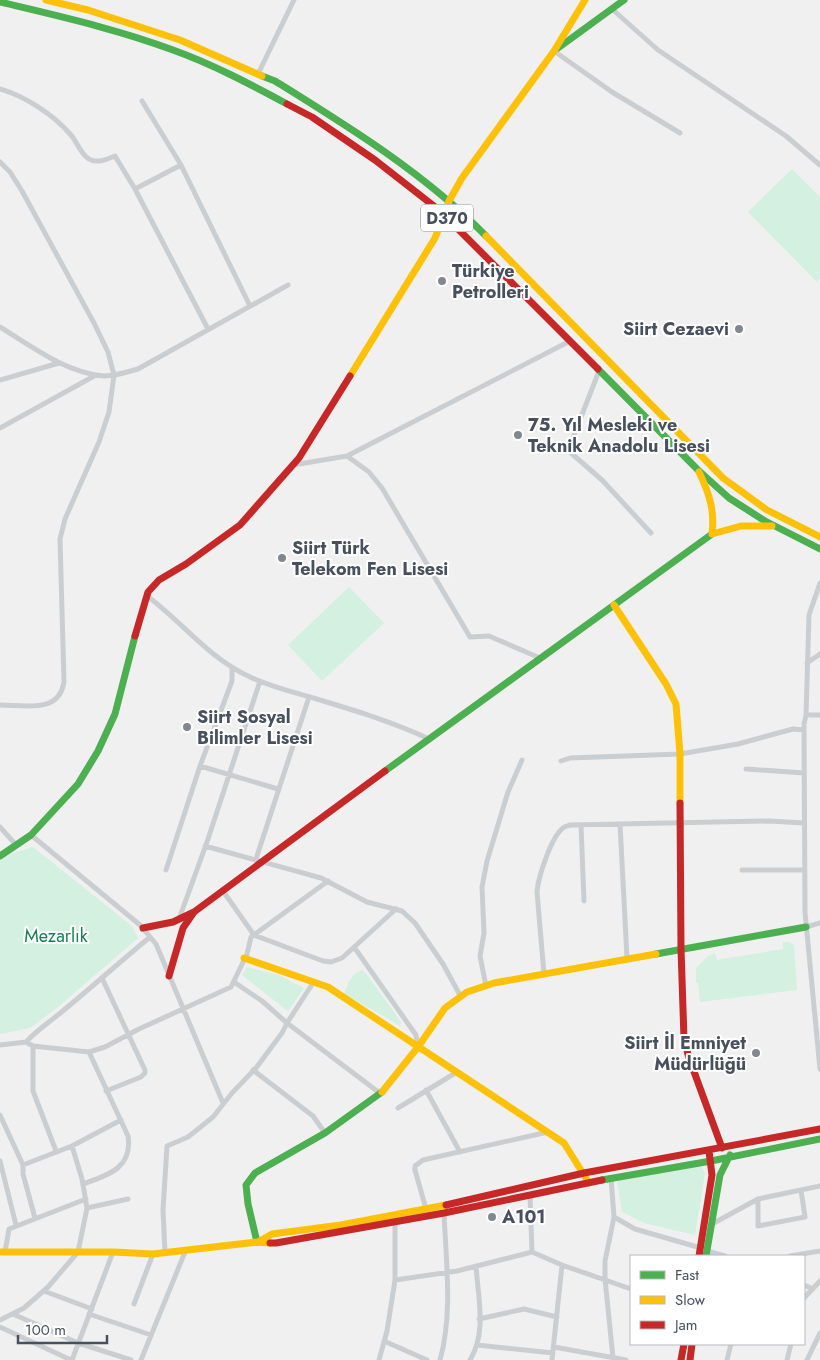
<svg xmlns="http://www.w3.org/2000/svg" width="820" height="1360" font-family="Jost,sans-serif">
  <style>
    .green { fill: #d3f0e1 }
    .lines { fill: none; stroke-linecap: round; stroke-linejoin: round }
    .street { stroke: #cbced1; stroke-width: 5 }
    .fast { stroke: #4caf50; stroke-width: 7 }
    .slow { stroke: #ffc107; stroke-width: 7 }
    .jam { stroke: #c62828; stroke-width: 7 }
    .poi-dot { fill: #828890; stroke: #fff; stroke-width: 2 }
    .labels { text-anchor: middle; stroke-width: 4; stroke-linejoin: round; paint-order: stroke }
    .shield { fill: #fff; stroke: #7e848d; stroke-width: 1 }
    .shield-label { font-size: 16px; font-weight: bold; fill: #47505c }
    .poi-label { font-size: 18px; font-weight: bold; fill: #47505c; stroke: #fff; text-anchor: start }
    .park-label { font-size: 18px; fill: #167f55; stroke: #fff }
  </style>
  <rect width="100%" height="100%" fill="#f0f0f0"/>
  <path class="green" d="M792,169L820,197V278L817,282L748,212Z
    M349,587L384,623L322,681L288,645Z
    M33,847L132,926L138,938L58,1007L30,1028L0,1034V861L11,854Z
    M783,942H789L794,945L797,990L700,1002L698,983H696V968L708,956L715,953L717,960L783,949Z
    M247,967L279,975L304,988L288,1011L242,975Z
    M362,970L365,972L401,1022L400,1026L387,1018L344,994C348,984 351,973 362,970Z
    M700,1165L705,1173L695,1235L644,1223L622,1212L617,1180Z"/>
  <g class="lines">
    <path class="street" d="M612,9L658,50L786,136L820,165
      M554,51L612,92L680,133
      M258,74L294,0
      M0,89C26,97 53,114 71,135C77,142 81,155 89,159C97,164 108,159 115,156L135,189L208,329
      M142,101L181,165L250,306
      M0,162L10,172L22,191L94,323L108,352L114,375L109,412L99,442L65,519L60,539L64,682C59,714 25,705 0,705
      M135,189L181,165
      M0,327C31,346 66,373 104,376C116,376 127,372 138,369L288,285
      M599,371L574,435L571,453L602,480L651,533
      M0,380L59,363
      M0,428L96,375
      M347,456L570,341
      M293,465L347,456L369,472L382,488L470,637L489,636L540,658
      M147,596C181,621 209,658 248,676C268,686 289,691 310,697C350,709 391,721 429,739
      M807,663L820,654
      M806,715L809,615L820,583
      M820,715H806L804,724L805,912L820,1069
      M561,761L570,758L680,754L738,744L793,729L804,730
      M200,766L278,789
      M746,769L804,773
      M620,824L627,958
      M581,825L584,901
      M0,827L16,845
      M31,835L140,925L156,944L223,1103
      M205,846L321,878L367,902L402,911L415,923L443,964L461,997
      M256,859L309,697
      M166,870L200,766L232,681V667
      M742,870H804
      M223,891L254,935L323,961L331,962L342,958L396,909
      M179,919L207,842L260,681
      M806,927L820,923
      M354,947L416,1035L418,1047
      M544,974L537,892C538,878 551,837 563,828C565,826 568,826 570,825L769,821L804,823
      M102,978L145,1070V1073L141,1077L106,1091
      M234,982L262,1001L287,1023L381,1094
      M486,986L480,956L484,933L482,887L487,861L508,792L522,760
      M26,1042C37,1030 51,1021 64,1010C93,986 121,961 150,937
      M0,1045L26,1042L33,1046L89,1052L105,1047L139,1029L231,987L247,954L251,937L328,881
      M33,1046V1091L56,1151
      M253,1070L313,1116L325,1133
      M426,1090L460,1152
      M398,1108L457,1072
      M0,1115L23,1165V1174L35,1218
      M0,1161L16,1225
      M23,1165L72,1146L121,1120
      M611,1178L614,1217L605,1261V1279L613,1358
      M83,1184C108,1175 133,1168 128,1136L89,1052
      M530,1195L532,1252
      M758,1199V1226L805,1217L801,1190
      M87,1208L128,1199
      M426,1209L415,1170V1166L423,1160L548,1132
      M614,1217L635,1229L701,1248
      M712,1224L758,1199L820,1186
      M707,1251L725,1256
      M5,1252L9,1229L86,1199
      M165,1253L163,1210L167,1146L188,1137L213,1117L232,1093L256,1068L282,1033L287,1023L313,983
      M790,1256L820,1251
      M395,1280L457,1271L532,1252L562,1265L631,1289
      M804,1285L813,1289
      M44,1291L92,1309
      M804,1298L820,1281
      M134,1304L153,1254
      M13,1314L78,1343L131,1360
      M89,1314L151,1335
      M479,1319L524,1309L557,1317
      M0,1320L24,1308L48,1287L78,1252L87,1208L82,1179L72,1146
      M0,1327L71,1360
      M384,1341L427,1360
      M477,1345L553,1353
      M554,1347L626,1360
      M72,1360L113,1252
      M141,1360L185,1252
      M379,1360L387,1331L395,1280V1222
      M440,1360C453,1314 446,1261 444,1213
      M470,1360C487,1333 478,1297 476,1266
      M552,1360L562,1265
      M727,1360L731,1344
      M787,1360L791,1344
      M807,1360L820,1333"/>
    <path class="fast" d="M0,2C58,16 117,29 173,50C212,64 250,84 287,104
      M558,48L624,0
      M262,76L275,81C349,127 424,173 486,236
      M598,369L698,470L729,498L765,521L820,549
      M385,771L712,534
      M0,856L31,835L78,784L98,751L115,714L135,636
      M656,954L806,927
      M602,1180L711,1161L820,1139
      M257,1242L248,1204L246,1185L255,1173L325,1133L382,1092
      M706,1256L720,1175L730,1155"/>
    <path class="slow" d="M46,0L88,10L180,40L262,76
      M486,236L723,478L767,510L820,537
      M350,376L435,238L449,201L462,178L554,51L585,0
      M699,472C709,493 715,510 712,534L741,526H772
      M614,605L666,684L676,704L680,754V803
      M244,958L328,987L564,1143L589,1183
      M382,1092L418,1047L445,1008L467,992L494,983L656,954
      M258,1242L272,1234L341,1225L446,1205
      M0,1252H113L153,1254L257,1242L270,1243"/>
    <path class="jam" d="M287,104L312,117L375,160L439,210L598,369
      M135,636L148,592L159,580L186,564L240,525L299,458L350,376
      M680,803L681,949L684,1039L689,1058L722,1148
      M194,912L385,771
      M143,928L173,922L194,912L183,928L169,976
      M446,1205L584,1173L820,1129
      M270,1243H276L444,1213L602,1180
      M699,1256L712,1175L709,1151
      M681,1360L684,1344
      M690,1360L692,1344"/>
  </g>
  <g class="poi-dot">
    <circle cx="442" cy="281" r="5"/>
    <circle cx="739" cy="329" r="5"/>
    <circle cx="518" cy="435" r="5"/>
    <circle cx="282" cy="558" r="5"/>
    <circle cx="187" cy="727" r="5"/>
    <circle cx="756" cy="1053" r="5"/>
    <circle cx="492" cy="1217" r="5"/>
  </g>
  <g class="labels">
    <rect class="shield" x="421" y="204.5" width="52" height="27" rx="4"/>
    <g class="shield-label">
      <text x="447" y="224">D370</text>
    </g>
    <g class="poi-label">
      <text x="452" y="277">Türkiye<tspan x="452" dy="21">Petrolleri</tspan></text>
      <text x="729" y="335" text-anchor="end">Siirt Cezaevi</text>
      <text x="528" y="431">75. Yıl Mesleki ve<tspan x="528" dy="21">Teknik Anadolu Lisesi</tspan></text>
      <text x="292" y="554">Siirt Türk<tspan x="292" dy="21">Telekom Fen Lisesi</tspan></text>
      <text x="197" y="723">Siirt Sosyal<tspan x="197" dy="21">Bilimler Lisesi</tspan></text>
      <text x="746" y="1049" text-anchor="end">Siirt İl Emniyet<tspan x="746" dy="21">Müdürlüğü</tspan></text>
      <text x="502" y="1223">A101</text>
    </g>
    <g class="park-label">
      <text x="56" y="942">Mezarlık</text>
    </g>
  </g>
  <rect x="630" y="1255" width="175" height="90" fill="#ffffff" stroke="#b5b9be"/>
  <rect x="640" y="1271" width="25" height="8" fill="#4caf50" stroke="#b5b9be"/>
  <text x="675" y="1280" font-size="15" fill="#47505c">Fast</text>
  <rect x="640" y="1296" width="25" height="8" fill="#ffc107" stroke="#b5b9be"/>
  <text x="675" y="1305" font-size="15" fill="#47505c">Slow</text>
  <rect x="640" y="1321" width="25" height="8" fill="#c62828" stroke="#b5b9be"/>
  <text x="675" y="1330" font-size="15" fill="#47505c">Jam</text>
  <path d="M18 1335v8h89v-8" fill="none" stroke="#47505c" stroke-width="2.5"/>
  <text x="25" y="1335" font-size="15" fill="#47505c" stroke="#ffffff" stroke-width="4" paint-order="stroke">100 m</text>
</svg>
